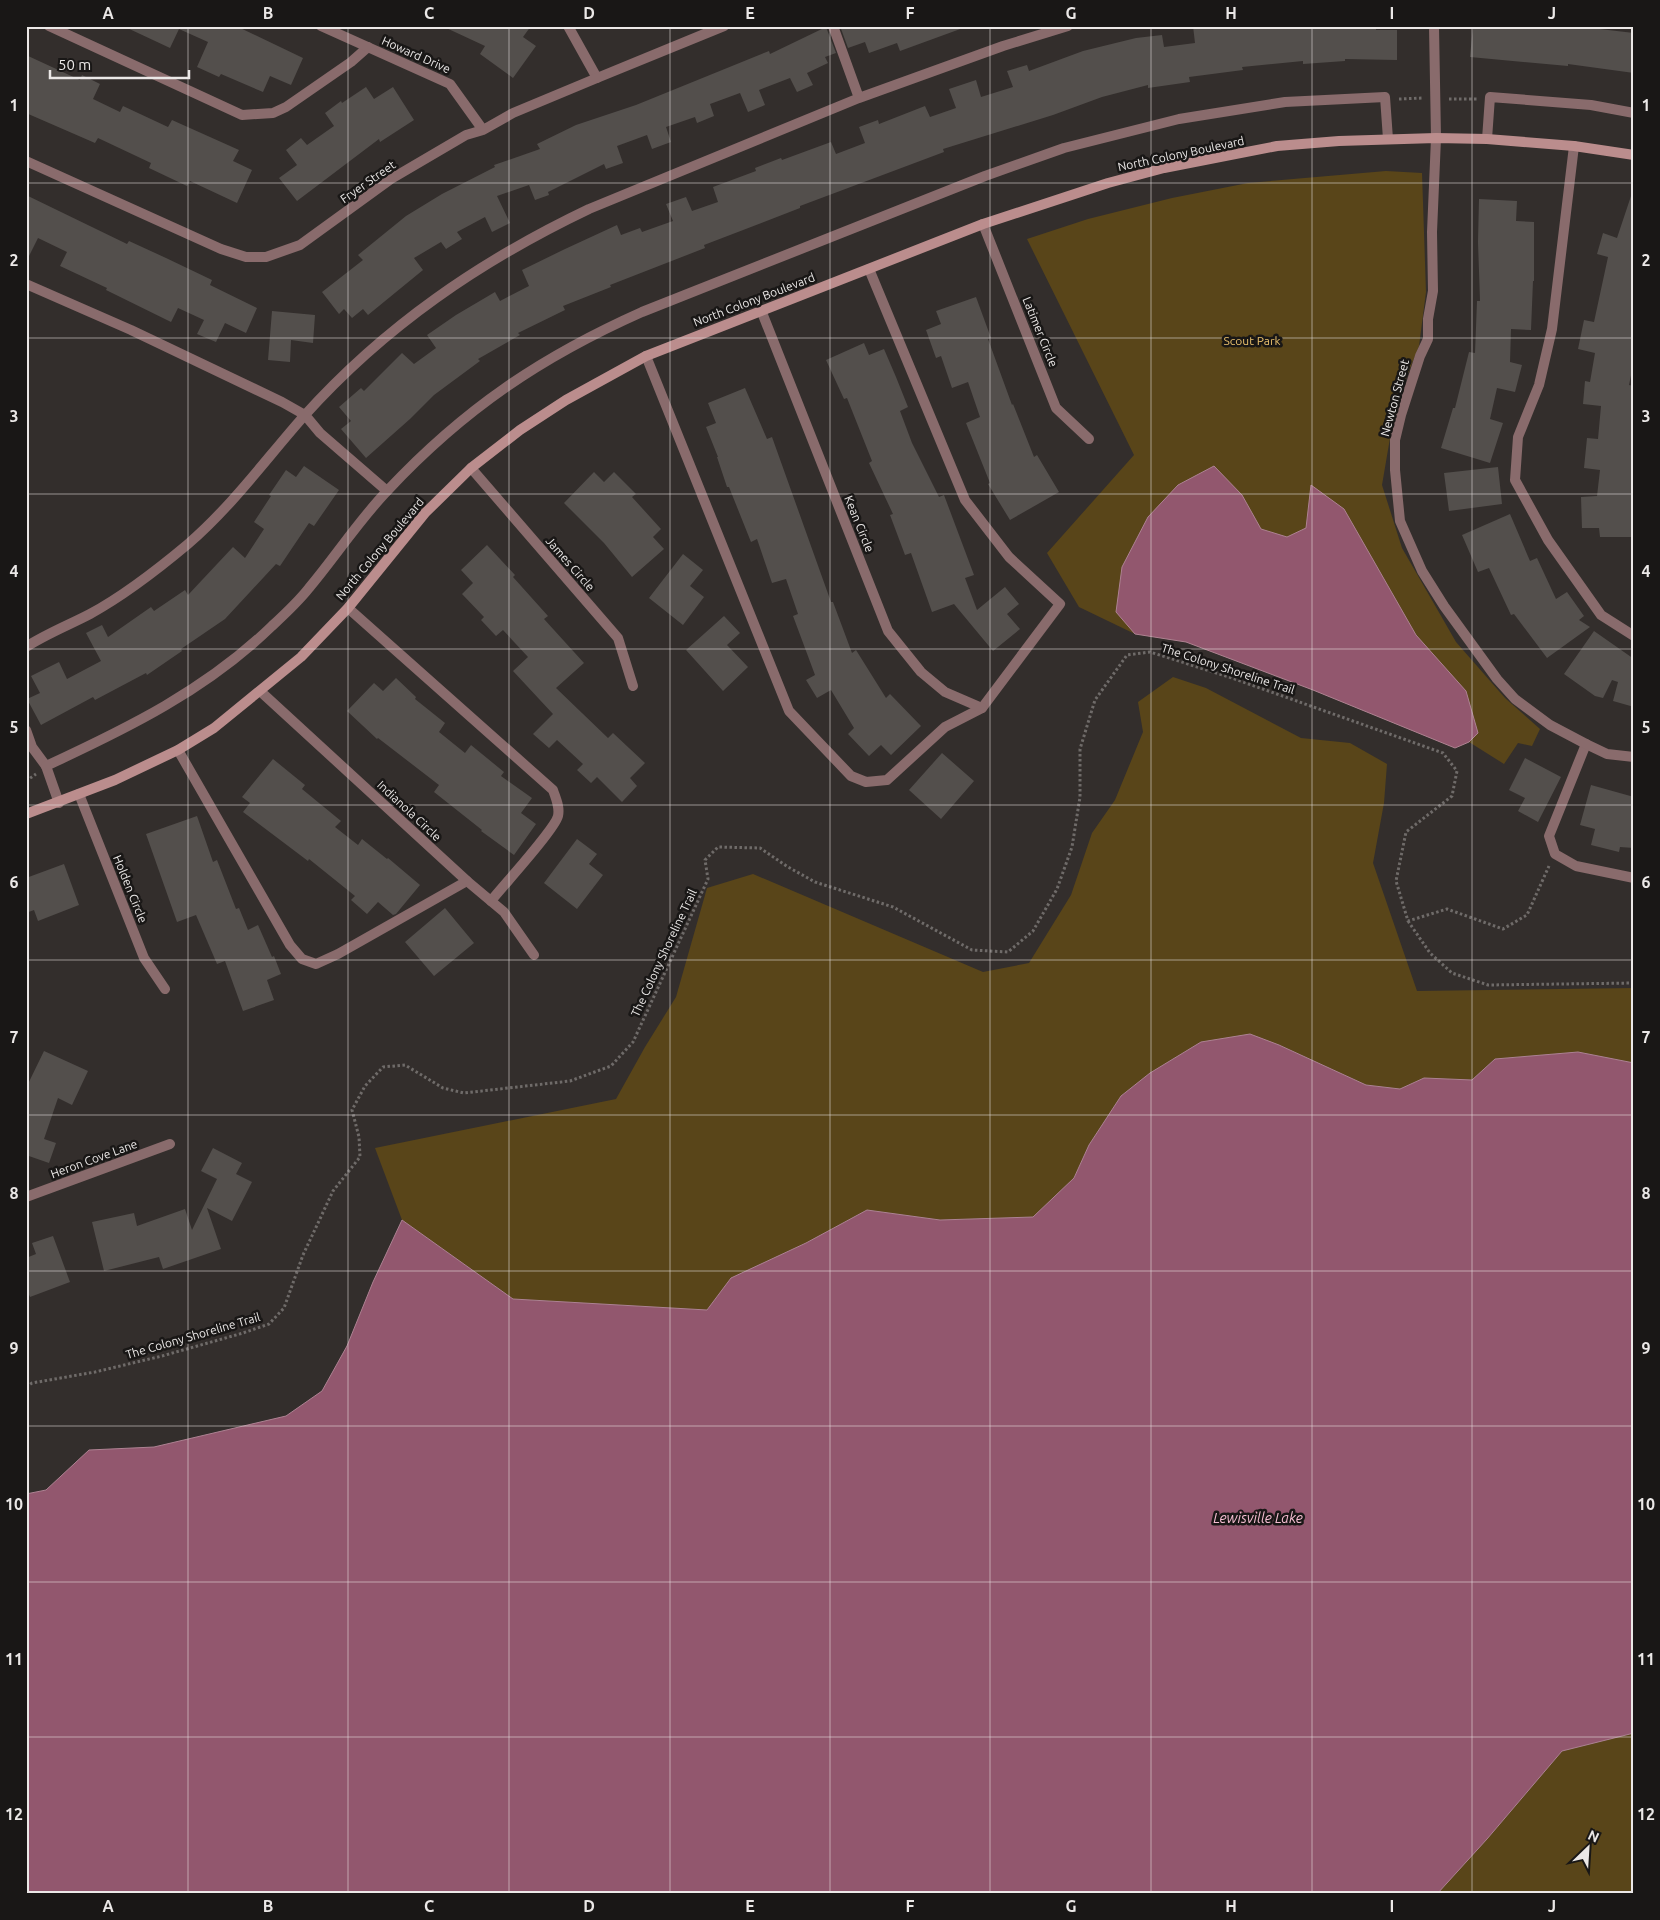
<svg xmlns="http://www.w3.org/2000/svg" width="1660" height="1920" font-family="Ubuntu,sans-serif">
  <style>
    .green { fill: #594519 }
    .water { fill: #92576e; stroke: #ad8292 }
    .building { fill: #534f4c }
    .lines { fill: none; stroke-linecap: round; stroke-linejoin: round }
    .path { stroke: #6f6b69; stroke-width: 3; stroke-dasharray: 2.5 2.5; stroke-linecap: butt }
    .service { stroke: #896b6c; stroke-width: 10 }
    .minor { stroke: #896b6c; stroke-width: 10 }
    .secondary { stroke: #bb8d8d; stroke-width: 10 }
    .grid { fill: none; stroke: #ebe8e7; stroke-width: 1; stroke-opacity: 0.55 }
    .labels { text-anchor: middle; stroke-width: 5; stroke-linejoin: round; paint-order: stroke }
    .street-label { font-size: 12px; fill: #ebe8e7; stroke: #191716 }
    .park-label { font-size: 12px; fill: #eac16d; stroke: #191716 }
    .water-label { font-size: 14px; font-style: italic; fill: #f6bfd3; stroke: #191716 }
    .neatline { fill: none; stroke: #ebe8e7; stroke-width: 2 }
    .grid-label { font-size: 16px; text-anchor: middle; font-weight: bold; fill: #ebe8e7 }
  </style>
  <rect width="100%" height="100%" fill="#332e2c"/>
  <path class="green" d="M1386,171L1422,173L1426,292L1419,346L1396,403L1382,485L1402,548L1456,642L1505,698L1540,729L1532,746L1518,743L1504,764L1469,742L1455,748L1313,690L1186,642L1135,634L1079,607L1047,553L1134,455L1027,239L1088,219L1172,198L1248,183Z
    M1173,677L1206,688L1301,738L1350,743L1387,764L1384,803L1373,863L1417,991L1634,988V1063L1578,1052L1495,1059L1472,1080L1424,1078L1400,1089L1366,1085L1279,1045L1201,1042L1150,1073L1121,1096L1089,1145L1074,1178L1033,1217L940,1220L867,1210L806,1243L731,1278L707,1310L513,1299L402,1220L375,1148L616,1099L645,1047L676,997L707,888L753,874L983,972L1029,963L1071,895L1092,833L1115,800L1143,732L1138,702Z
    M1634,1733V1894H1437L1487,1839L1562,1751Z"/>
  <path class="water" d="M1214,466L1242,495L1261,529L1287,537L1306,528L1311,485L1344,509L1416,635L1466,691L1478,733L1469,742L1455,748L1313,690L1186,642L1135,634L1116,612L1122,567L1148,517L1178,485Z
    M1250,1034L1279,1045L1366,1085L1400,1089L1424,1078L1472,1080L1495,1059L1578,1052L1634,1063V1733L1562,1751L1487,1839L1437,1894H26V1494L46,1490L89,1450L154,1447L286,1416L322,1391L347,1346L373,1282L402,1220L513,1299L707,1310L731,1278L806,1243L867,1210L940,1220L1033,1217L1074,1178L1089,1145L1121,1096L1150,1073L1201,1042Z"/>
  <path class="building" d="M123,26H236L303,58L291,85L270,76L263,92L221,74L219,77L197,67L208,42L179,29L170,48Z
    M442,26H531L523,37L536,46L513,78L480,54L485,46Z
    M840,26H962L963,28L900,51L897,43L869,53L865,42L848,48Z
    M1193,26H1376V30H1397V60L1345,59V61L1303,64V61L1242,67L1243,70L1189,77L1190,82L1148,88V85L1102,97L1053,115L943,149L944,152L800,206V208L704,245L705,248L610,285L611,287L563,306L565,310L518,333L520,335L478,359L480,361L434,395L410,419L366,458L341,429L351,421L339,407L361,388L364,391L402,353L414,364L436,348L427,335L456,315L495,292L500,301L529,286L522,270L565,249L617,225L621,235L640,228L642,232L673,221L666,204L686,197L692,211L718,202L713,187L756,171L755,168L781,158L782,160L831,142L836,154L865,143L859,127L878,120L879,124L925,106L930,117L956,108L949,89L976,80L981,97L1013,87L1007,71L1027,65L1029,71L1083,51L1136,38L1162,35L1164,47L1195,43Z
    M1473,26H1574L1634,33V73L1568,64V66L1470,57Z
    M826,27L836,53L825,57L828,63L807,73L813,85L797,92L790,78L759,90L765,105L748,112L740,93L710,104L714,116L697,123L695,117L666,127L671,142L652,149L647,135L617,146L623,163L606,169L604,164L548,192L549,195L535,200L529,185L497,196L510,223L492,232L485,217L457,232L462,239L446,249L441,242L414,258L423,270L368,315L363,309L352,318L344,309L339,314L322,292L363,260L358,255L406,216L442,194L495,167L494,165L540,149L537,144L576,125L636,105L769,51L770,54Z
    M26,55L80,80L82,75L100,84L93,99L120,112L123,106L168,127L172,120L239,150L233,161L252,170L237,203L190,181L187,186L149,168L151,163L98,138L95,143L26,113Z
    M366,87L374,99L393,87L414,120L380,142L379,139L297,201L279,178L297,165L286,150L301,138L307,145L334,126L325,113L341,101L342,103Z
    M26,195L127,244L129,241L166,258L212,280L210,285L257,308L246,333L225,323L216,342L197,334L204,320L178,308L171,322L106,290L107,288L60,266L67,252L38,238L26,262Z
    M1631,196L1634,197V361L1629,385L1634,386V537H1600L1599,528H1582L1581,497L1597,496L1600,470L1584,468L1587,438L1598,439L1601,406L1583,404L1585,381L1590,382L1595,353L1578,349L1584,320L1594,322L1608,257L1597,254L1603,233L1617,238Z
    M1479,199L1517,201L1516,221L1534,222V281H1533L1531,330L1511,329L1510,362L1522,365L1515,392L1497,388L1490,419L1503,423L1490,463L1441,448L1453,408H1455L1469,352L1475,353L1477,301H1480L1478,242Z
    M976,297L991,338L988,339L1012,405L1013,404L1034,457L1037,455L1059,492L1010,520L988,484L990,483L966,423L980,417L968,382L952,388L941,356L936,358L926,330L941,324L936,311Z
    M272,311L315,315L313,343L291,340L290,362L268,360Z
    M864,343L869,355L884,349L896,377L908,407L900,411L912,443L939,497L944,495L974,575L965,578L977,610L1005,587L1019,604L1007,614L1020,629L993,651L954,604L932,612L911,553L905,555L890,515L893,514L869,463L872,461L847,398L844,399L826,360Z
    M745,388L767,439L772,437L831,602H833L852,653L856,650L886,698L890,694L921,726L891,755L881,745L869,756L848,734L854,728L831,690L817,698L806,680L815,675L793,616L798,614L786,579L772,583L757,539L751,542L729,487H727L717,457H718L706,427L716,423L708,403Z
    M304,466L339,490L314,526L309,523L280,566L276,564L225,619L181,649L182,651L147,675L146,673L95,700L93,697L41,725L27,699L40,693L31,676L59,662L67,679L101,661L86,633L102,625L108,637L151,607L154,611L185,590L188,595L233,547L245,558L264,529L254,522L271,496L269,495L286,470L296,477Z
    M1498,467L1502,504L1449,511L1444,473Z
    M594,472L604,482L614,472L636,494L632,497L661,529L653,537L664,549L632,577L604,543L564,503Z
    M1510,514L1530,561L1537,558L1556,599L1567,592L1584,616L1579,620L1590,627L1547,658L1514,614L1511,615L1489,568L1478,572L1462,535Z
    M487,545L515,575L513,577L548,616L544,619L584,663L556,688L608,738L613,733L645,763L630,778L637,786L622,802L597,777L591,783L577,770L583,764L557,740L549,748L533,734L553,714L513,671L528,657L503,630L496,636L481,620L484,617L462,594L473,583L461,570Z
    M683,554L703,570L690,586L704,597L683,625L649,598Z
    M724,616L740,633L727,645L748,667L723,691L686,650Z
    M1594,631L1634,659V707L1613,701L1618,682L1612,680L1603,698L1595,696L1564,674Z
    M396,678L416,697L415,699L445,723L439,732L465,753L471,745L504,772L501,776L532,798L521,813L536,824L514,855L481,831L482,830L434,792L439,785L378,738L377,739L347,711L374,683L383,691Z
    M942,753L974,781L941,819L909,790Z
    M1525,758L1561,777L1538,822L1518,811L1525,798L1509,790Z
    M273,759L305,785L302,789L341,821L335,827L358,845L362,839L387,859L388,858L420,885L396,914L393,915L378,902L367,914L351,900L355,896L309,859L308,861L243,812L250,803L242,797Z
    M1591,785L1634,797V848L1620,847L1619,852L1591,845L1595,829L1580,825Z
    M197,816L213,862L217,860L236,909L239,908L248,930L258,925L272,957L274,956L281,974L267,980L274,1000L243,1011L225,961L217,964L196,915L177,922L146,834Z
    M577,839L597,854L589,864L603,875L577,909L544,883Z
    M64,864L79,905L38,921L34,910L26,913V878Z
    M445,908L474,943L434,976L405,942Z
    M44,1051L88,1071L72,1105L58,1098L44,1139L56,1143L49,1163L26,1155V1088Z
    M213,1148L242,1163L236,1174L252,1182L232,1221L207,1208L221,1249L163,1269L159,1257L104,1271L92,1222L134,1213L137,1226L185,1209L192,1230L217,1179L201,1171Z
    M53,1236L70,1282L30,1297L26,1288V1258L36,1254L32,1243Z"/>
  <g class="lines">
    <path class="path" d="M1399,99L1423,98
      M1449,99H1477
      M26,781L36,774
      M1408,921L1430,953L1452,973L1488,985L1634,983
      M26,1387L32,1383L95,1372L162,1356L243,1333L269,1324L284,1308L303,1255L333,1191L360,1157L359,1137L352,1110L365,1086L383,1067L405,1065L443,1088L464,1093L570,1081L611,1066L633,1042L708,879L705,860L718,847L760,848L788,867L815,882L893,907L972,950L1008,952L1033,931L1057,889L1072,847L1080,797V749L1095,700L1127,655L1150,652L1229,677L1443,753L1457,771L1452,796L1406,832L1396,881L1408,921L1447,909L1503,929L1527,915L1549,866"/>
    <path class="service" d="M49,26L242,115L273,113L286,107L351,62L368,47
      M568,26L597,78
      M833,26L859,98
      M1574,146L1552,329L1539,385L1518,437L1515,480L1548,540L1601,615L1634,636
      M26,284L131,330L282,402L305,415L320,433L387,491
      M646,356L789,711L851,776L866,782L887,780L945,727L982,708L1060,604L1009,557L965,500L869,269
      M348,608L553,790C556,799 560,807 558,816C555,829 503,886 491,901
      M26,647C46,634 69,625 90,614C125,595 157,570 188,544C232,506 266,459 304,416C385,326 480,261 589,209L859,98L1003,46L1068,26
      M26,730L32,747L46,766
      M1586,744L1549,836L1555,854L1576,866L1634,878
      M178,750L290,945L302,959L316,964L338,954L467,881"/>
    <path class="minor" d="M321,26L450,84L483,130
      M1434,26L1436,138L1432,232L1433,291L1428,319V339L1420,356L1401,415L1395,440V470L1400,521L1422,571L1444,606L1497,679L1515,699L1550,725L1586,744L1607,754L1634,757
      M1487,139L1490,97L1591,105L1634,113
      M26,161L221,249L246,257H266L300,245L391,179L466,135L483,130L513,113L597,78L724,26
      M983,224L1056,408L1089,439
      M761,310L888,631L921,672L945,692L982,708
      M471,468L618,638L633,686
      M260,691L467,881L504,912L534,955
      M79,794L144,958L165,989
      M59,803L46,766C128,728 206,690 272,626C285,614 298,602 309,588C336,556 359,520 388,490C464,409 541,357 642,312L985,176L1064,148L1179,119L1285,102L1385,97L1388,139
      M26,1197L170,1144"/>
    <path class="secondary" d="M26,814L115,780L178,750L214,728L301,657L348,608L425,513L471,468L520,430L566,400L646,356L983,224L1108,183L1164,168L1277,146L1339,141L1436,138L1487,139L1574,146L1634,155"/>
  </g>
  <path class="grid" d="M188,26V1894M348,26V1894M509,26V1894M670,26V1894M830,26V1894M990,26V1894M1151,26V1894M1312,26V1894M1472,26V1894M26,183H1634M26,338H1634M26,494H1634M26,649H1634M26,805H1634M26,960H1634M26,1115H1634M26,1271H1634M26,1426H1634M26,1582H1634M26,1737H1634"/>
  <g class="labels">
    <g class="street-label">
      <text transform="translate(416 55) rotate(24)" y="4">Howard Drive</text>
      <text transform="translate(1181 154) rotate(-12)" y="4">North Colony Boulevard</text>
      <text transform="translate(368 182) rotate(-35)" y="4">Fryer Street</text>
      <text transform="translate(754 300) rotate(-21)" y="4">North Colony Boulevard</text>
      <text transform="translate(1040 332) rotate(68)" y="4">Latimer Circle</text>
      <text transform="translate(1395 398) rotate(-75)" y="4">Newton Street</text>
      <text transform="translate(859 524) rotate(68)" y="4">Kean Circle</text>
      <text transform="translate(380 549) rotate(-50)" y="4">North Colony Boulevard</text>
      <text transform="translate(570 564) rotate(49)" y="4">James Circle</text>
      <text transform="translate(1228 669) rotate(18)" y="4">The Colony Shoreline Trail</text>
      <text transform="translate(409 811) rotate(43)" y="4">Indianola Circle</text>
      <text transform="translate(130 889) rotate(68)" y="4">Holden Circle</text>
      <text transform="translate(664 953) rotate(-65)" y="4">The Colony Shoreline Trail</text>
      <text transform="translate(94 1159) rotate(-20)" y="4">Heron Cove Lane</text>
      <text transform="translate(193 1336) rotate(-16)" y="4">The Colony Shoreline Trail</text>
    </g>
    <g class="park-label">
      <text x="1252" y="345">Scout Park</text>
    </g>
    <g class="water-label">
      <text x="1258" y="1523">Lewisville Lake</text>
    </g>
  </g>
  <rect width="1660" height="1920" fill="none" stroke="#191716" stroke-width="55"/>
  <g transform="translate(1588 1848) rotate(25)" stroke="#191716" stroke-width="4" paint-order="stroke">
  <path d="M0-4L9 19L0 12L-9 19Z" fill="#ebe8e7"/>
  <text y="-8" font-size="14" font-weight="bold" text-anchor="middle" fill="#ebe8e7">N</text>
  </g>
  <path d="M50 70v8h139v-8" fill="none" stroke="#ebe8e7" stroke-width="2.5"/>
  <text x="58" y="70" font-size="15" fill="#ebe8e7" stroke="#191716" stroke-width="4" paint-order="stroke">50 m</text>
  <rect x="28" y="28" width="1604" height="1864" class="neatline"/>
  <g class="grid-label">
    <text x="108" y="19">A</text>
    <text x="268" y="19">B</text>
    <text x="429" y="19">C</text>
    <text x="589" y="19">D</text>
    <text x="750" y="19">E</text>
    <text x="910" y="19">F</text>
    <text x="1071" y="19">G</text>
    <text x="1231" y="19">H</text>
    <text x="1392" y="19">I</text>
    <text x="1552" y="19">J</text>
    <text x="14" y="111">1</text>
    <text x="1646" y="111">1</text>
    <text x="14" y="266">2</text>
    <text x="1646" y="266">2</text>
    <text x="14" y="422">3</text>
    <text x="1646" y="422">3</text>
    <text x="14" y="577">4</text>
    <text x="1646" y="577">4</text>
    <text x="14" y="733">5</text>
    <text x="1646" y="733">5</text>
    <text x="14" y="888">6</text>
    <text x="1646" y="888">6</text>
    <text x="14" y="1043">7</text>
    <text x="1646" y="1043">7</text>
    <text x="14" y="1199">8</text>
    <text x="1646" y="1199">8</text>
    <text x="14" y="1354">9</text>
    <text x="1646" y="1354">9</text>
    <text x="14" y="1510">10</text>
    <text x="1646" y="1510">10</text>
    <text x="14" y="1665">11</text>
    <text x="1646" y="1665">11</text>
    <text x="14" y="1820">12</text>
    <text x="1646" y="1820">12</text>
    <text x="108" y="1912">A</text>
    <text x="268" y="1912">B</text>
    <text x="429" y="1912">C</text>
    <text x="589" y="1912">D</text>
    <text x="750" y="1912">E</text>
    <text x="910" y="1912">F</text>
    <text x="1071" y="1912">G</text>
    <text x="1231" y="1912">H</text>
    <text x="1392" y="1912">I</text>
    <text x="1552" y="1912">J</text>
  </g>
</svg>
